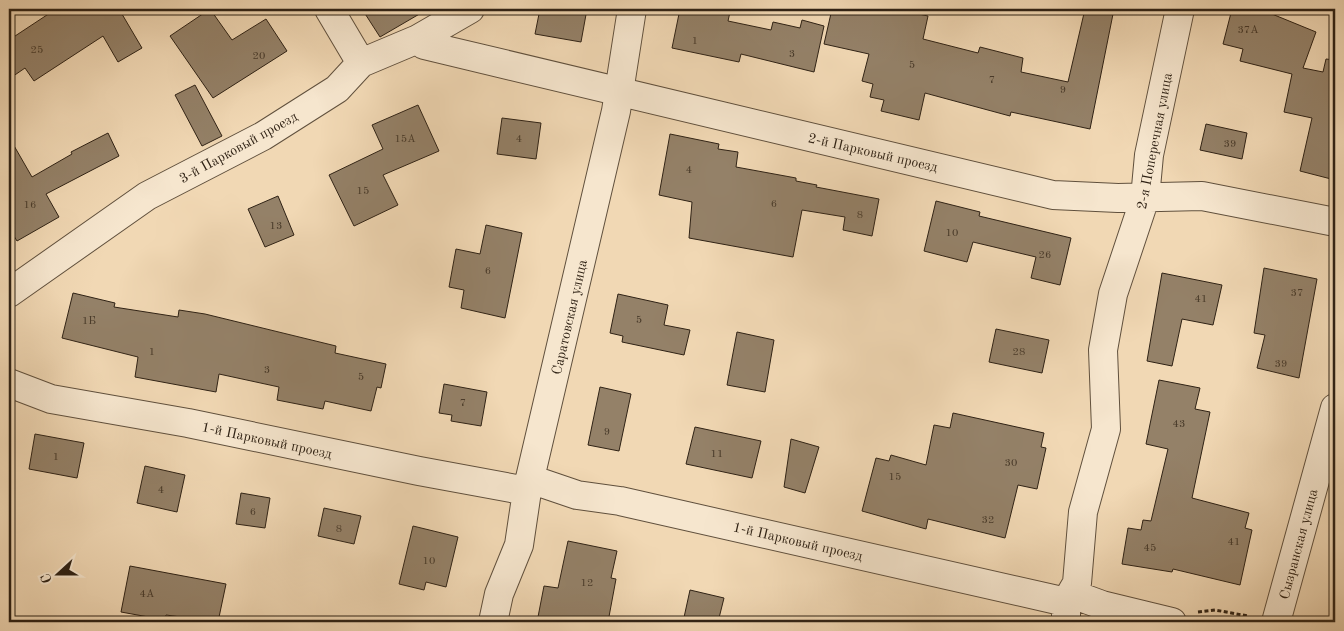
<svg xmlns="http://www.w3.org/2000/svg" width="1344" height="631" font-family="'Old Standard TT',serif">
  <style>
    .building { fill: #948168; stroke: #2f2215 }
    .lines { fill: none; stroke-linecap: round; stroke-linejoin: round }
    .minor-casing { stroke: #60503d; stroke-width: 30 }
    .path { stroke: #2f2215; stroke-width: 3; stroke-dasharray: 4 2.5; stroke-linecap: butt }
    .minor { stroke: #f6e6ce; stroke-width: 28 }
    .labels { text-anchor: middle; stroke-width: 4.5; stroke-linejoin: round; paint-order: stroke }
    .number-label { font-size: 11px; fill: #483a2a }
    .street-label { font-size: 14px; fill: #2f2215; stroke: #f6e6ce }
  </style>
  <rect width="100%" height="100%" fill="#f1d8b4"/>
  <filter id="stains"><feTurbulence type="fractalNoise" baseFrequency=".004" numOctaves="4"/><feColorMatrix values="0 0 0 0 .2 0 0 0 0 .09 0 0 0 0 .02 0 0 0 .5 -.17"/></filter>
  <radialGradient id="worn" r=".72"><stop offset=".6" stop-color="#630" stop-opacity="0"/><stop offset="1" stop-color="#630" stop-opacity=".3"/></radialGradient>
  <path class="building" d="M56,9H119L142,48L118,62L103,36L34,81L25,68L9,79V40Z
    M210,9L232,40L266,19L287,51L213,98L170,36Z
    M362,9H428L380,37Z
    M540,9H587L581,42L535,34Z
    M680,9H718L730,12L728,21L771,30L773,22L800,28L802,20L824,26L814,72L741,54L739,62L672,48Z
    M832,9H896L928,16L923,39L978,53L980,47L1023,58L1021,72L1068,82L1085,9H1114L1090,129L1011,112L1010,116L925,93L919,120L881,111L884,100L870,97L873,84L862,81L869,54L824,44Z
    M1232,9H1250L1272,14L1316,32L1303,68L1323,72L1326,59L1335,60V180L1300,171L1312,118L1284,112L1292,74L1240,61L1243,49L1223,44Z
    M195,85L222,136L202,146L175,95Z
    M418,105L439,151L383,175L398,205L354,226L329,175L383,149L372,125Z
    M502,118L541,123L536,159L497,154Z
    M1206,124L1247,133L1242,159L1200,150Z
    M108,133L119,156L46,194L59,217L17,241L9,228V137L32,177L72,154L71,152Z
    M670,134L719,144L718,149L738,152L736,167L796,178V181L817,185L816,187L879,199L872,236L843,230L845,217L802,210L793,257L689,238L692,202L659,195Z
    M278,196L294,235L265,247L248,209Z
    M936,201L980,212L979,216L1071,238L1060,285L1031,278L1036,257L973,242L967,262L924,251Z
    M486,225L522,233L505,318L461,308L464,290L449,287L456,249L480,254Z
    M1264,268L1317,279L1299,378L1257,368L1265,335L1254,333Z
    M1162,273L1222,285L1213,325L1182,319L1172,366L1147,361Z
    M73,293L115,303L114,307L178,317L179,310L205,314L336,346L335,353L386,364L381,388L377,387L371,411L325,401L323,409L277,400L279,387L219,374L216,392L135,377L138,357L62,338Z
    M618,294L668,305L664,325L690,330L684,355L622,342L623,336L610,333Z
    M996,329L1049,340L1042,373L989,362Z
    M737,332L774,340L765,392L727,385Z
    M1159,380L1200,388L1195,409L1210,412L1192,498L1249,513L1245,528L1252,530L1240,585L1173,569L1172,572L1122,564L1128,528L1141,530L1143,520L1151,521L1168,449L1146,444Z
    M444,384L487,392L481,426L451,421L452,415L439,413Z
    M600,387L631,394L619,451L588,445Z
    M953,413L1044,433L1041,447L1046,448L1037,489L1018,485L1005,538L928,519L926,529L862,511L876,458L889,461L891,455L926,465L934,425L950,428Z
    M695,427L761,441L752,478L686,464Z
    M35,434L84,443L77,478L29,469Z
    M791,439L819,447L805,493L784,487Z
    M145,466L185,475L177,512L137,503Z
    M241,493L270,498L265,528L236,524Z
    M324,508L361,516L354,544L318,536Z
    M413,526L458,537L446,587L426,582L424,590L399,584Z
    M568,541L617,551L611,578L616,579L608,622H537L544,586L558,588Z
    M130,566L226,584L218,622L166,615L165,620L121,612Z
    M690,590L724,598L718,622H683Z"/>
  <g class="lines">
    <g class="minor-casing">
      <path id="minor" d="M329,9L361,63
        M418,39L424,45L1053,195L1118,198L1202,196L1335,222
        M9,293L147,196L263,136L337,89L361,63L418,39L470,9
        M9,383L51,399L188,423L419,471L527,491
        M530,479L577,495L620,501L1066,602
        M1072,594L1102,605L1172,622
        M493,622L499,594L519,545L527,491L616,111L632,9
        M1066,622V602L1077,583L1083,512L1106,429L1103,350L1113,294L1145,198L1149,155L1180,9
        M1276,622L1335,408"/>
    </g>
    <path class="path" d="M1198,612L1215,610L1248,616"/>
    <use href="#minor" class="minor"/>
  </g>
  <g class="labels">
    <g class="number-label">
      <text x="1248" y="33">37А</text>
      <text x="695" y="44">1</text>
      <text x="37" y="53">25</text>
      <text x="792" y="57">3</text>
      <text x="259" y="59">20</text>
      <text x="912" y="68">5</text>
      <text x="992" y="83">7</text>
      <text x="1063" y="93">9</text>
      <text x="405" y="142">15А</text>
      <text x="519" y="142">4</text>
      <text x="1230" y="147">39</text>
      <text x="689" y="173">4</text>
      <text x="363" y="194">15</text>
      <text x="774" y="207">6</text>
      <text x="30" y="208">16</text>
      <text x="860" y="218">8</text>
      <text x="276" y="229">13</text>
      <text x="952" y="236">10</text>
      <text x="1045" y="258">26</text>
      <text x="488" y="274">6</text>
      <text x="1297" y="296">37</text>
      <text x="1201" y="302">41</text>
      <text x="639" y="323">5</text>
      <text x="89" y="324">1Б</text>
      <text x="152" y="355">1</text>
      <text x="1019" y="355">28</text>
      <text x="1281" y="367">39</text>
      <text x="267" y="373">3</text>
      <text x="361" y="380">5</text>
      <text x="463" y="406">7</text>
      <text x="1179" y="427">43</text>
      <text x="607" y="435">9</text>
      <text x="717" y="457">11</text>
      <text x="56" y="460">1</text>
      <text x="1011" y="466">30</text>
      <text x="895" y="480">15</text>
      <text x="161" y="493">4</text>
      <text x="253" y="515">6</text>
      <text x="988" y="523">32</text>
      <text x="339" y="532">8</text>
      <text x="1234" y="545">41</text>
      <text x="1150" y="551">45</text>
      <text x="429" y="564">10</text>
      <text x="587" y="586">12</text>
      <text x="147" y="597">4А</text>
    </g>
    <g class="street-label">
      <text transform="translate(1154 141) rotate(-79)" y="5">2-я Поперечная улица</text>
      <text transform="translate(238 147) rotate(-29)" y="5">3-й Парковый проезд</text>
      <text transform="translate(873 152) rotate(13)" y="5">2-й Парковый проезд</text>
      <text transform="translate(569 317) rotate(-77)" y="5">Саратовская улица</text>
      <text transform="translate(267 440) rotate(12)" y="5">1-й Парковый проезд</text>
      <text transform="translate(798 541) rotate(13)" y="5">1-й Парковый проезд</text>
      <text transform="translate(1298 544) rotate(-75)" y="5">Сызранская улица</text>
    </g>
  </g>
  <rect width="1344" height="631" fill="none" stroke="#f1d8b4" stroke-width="30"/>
  <rect x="10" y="10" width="1324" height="611" fill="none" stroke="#2f2215" stroke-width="2.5"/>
  <rect x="15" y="15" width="1314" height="601" fill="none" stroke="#2f2215"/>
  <g transform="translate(58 574) rotate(249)" stroke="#f6e6ce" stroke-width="4" paint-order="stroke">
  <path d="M0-4L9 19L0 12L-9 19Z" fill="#2f2215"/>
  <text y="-8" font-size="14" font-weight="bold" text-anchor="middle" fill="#2f2215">С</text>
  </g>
  <rect width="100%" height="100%" filter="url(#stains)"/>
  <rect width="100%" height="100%" fill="url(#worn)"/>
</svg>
